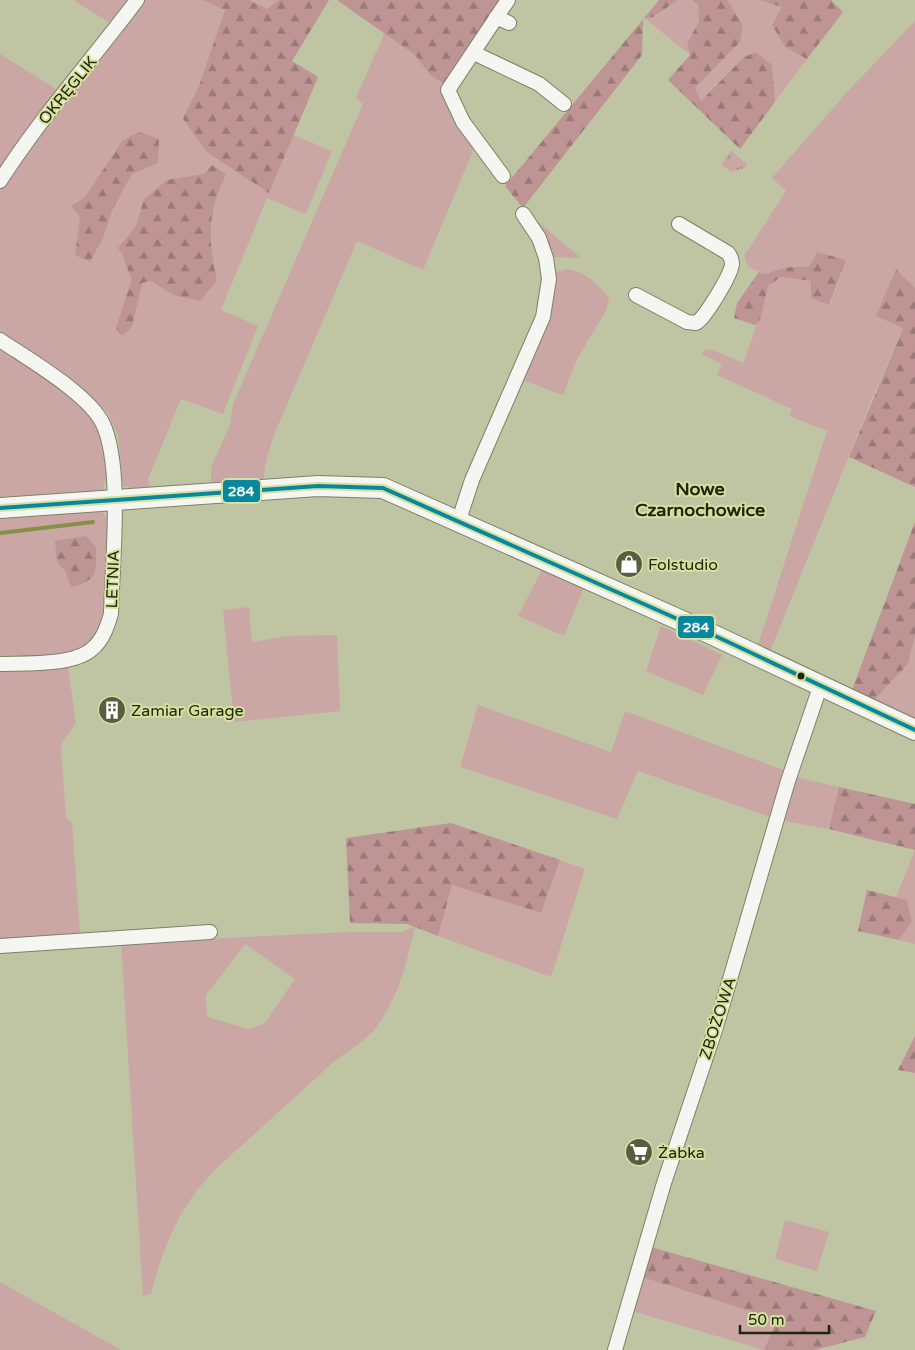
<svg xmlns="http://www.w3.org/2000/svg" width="915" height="1350" font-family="'Varela Round',sans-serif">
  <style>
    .green { fill: #caa7a5; fill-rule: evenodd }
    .forest { fill: url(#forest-firs) }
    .park { fill: url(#park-tufts) }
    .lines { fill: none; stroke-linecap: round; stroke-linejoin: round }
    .stream { stroke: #879048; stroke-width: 4 }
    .street-casing { stroke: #7d8166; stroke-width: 16 }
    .secondary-casing { stroke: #7d8166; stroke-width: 22 }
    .street { stroke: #f5f6f1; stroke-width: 14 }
    .secondary { stroke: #f5f6f1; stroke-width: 20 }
    .bus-1-casing { stroke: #d6e1a0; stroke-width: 8 }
    .bus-1 { stroke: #08889e; stroke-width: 4 }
    .bus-dot { fill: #22260c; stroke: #d6e1a0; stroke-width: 2 }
    .labels { text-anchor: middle; stroke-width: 4; stroke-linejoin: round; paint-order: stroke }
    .street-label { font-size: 16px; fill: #22260c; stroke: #d6e1a0 }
    .poi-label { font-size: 16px; fill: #22260c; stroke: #d6e1a0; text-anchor: start }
    .neighbourhood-label { font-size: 18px; font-weight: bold; fill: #22260c; stroke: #d6e1a0 }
    .line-badge { stroke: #d6e1a0; stroke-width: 2 }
    .badge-label { font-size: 14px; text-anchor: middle; font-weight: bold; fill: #fff }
  </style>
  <defs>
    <pattern id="forest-firs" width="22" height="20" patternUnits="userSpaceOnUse" patternTransform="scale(1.25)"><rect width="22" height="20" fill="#be9495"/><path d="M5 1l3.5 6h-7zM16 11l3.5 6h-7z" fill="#9a7978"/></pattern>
    <pattern id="park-tufts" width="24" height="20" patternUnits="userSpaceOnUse" patternTransform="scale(1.25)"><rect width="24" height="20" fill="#caa7a5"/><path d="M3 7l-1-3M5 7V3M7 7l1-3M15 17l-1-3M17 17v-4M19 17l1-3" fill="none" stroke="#a48885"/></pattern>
  </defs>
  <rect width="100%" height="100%" fill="#bfc5a2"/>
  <path class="green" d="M73,0H129L110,23Z
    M140,0H329L292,61L318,77L294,135L332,151L306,214L267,198L221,310L258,326L223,414L181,399L148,479L150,487L131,488L123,486L118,435L107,412L72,385L0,337V187Z
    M678,0H692L698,5L699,21L687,44L690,55L643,17H653Z
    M727,0H759L782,7L785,47L807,59L775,102L772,65L744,57L701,101L695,88L740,42L743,25Z
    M915,21V288L896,269L903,327L872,399L769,654L757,648L827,431L789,416L792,409L717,375L722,364L702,354L705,350L710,349L744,363C752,336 761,313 768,286L781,277L812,281L811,298L830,305L846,260L809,268L797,266L779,269L765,274L748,267L744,256L786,191L772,178L849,90Z
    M384,34L416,56L430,75L443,83L464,132L475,146L423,270L357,241L273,437L265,466L264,479L211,482V467L230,425L233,404L363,104L356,98Z
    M0,54L56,89L0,171Z
    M529,214L581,258L552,257Z
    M567,269C586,272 597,283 609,298L607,309L577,359L563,395L522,380L554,272Z
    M0,347L67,394L93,416L102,437L107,470L103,491L0,497Z
    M101,510L109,520L106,615L95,639L74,653L58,656L0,659V519Z
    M543,568L584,588L564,636L518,616Z
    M249,607L252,642L288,636L337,635L340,711L234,722L223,610Z
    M661,626L722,655L703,695L646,671Z
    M915,635V720L873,701L908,664Z
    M68,667L76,723L61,744L66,818L72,823L80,934L0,941V669Z
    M478,705L611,752L625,711L786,771L773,818L638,771L617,819L460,767Z
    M795,777L839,787L829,829L785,821Z
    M915,850V944L899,940L912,922L907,900L896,897Z
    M560,860L585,869L551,977L438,936L452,884L541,913Z
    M415,927C406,963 401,991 380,1022C367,1042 346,1051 329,1066C302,1091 275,1115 248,1140C231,1155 213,1170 199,1188C175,1218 160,1257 151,1294L143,1296L121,943L349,932H401ZM245,944L295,979L265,1023L249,1029L207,1017L206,995Z
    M785,1220L829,1232L817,1271L775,1259Z
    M642,1277L777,1320L764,1350L632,1311Z
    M0,1282L121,1350H0Z"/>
  <path class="forest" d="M203,0H249L267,9L279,0H329L292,61L318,77L269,193L207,152L183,119L199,86L225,10Z
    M337,0H501L443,83L430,75L416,56Z
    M659,0H678L653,17L643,18L642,55L523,208L505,186Z
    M692,0H727L743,25L740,42L695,88L701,101L744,57L756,52L772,65L775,102L740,149L668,80L690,55L687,44L699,21L698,5Z
    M759,0H831L843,12L807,59L785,47L772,25L782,7Z
    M139,132L159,139L158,163L132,174L112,210L104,235L90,262L75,255L80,217L71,206L85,197L123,140Z
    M212,165L226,174C207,214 208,239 217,281L200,301L173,295L151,281L142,283L132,327L122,336L116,328L132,278C125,268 126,257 118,248L136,226L144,199L167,180L204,174Z
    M817,252L846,260L829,305L811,298V281L781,277L768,286L760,320L755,325L734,318L737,303L759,272L765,274C780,268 793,265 809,267Z
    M896,269L915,288V487L849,457L903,328L876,316Z
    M915,522V635L908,664L873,701L852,690Z
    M86,536L96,547C96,574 98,580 71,587L66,572L57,562L55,541Z
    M839,787L915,804V850L829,829Z
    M451,823L560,860L541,913L452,885L438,936L407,924L350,923L346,838Z
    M867,890L907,900L912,922L899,940L858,931Z
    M915,1036V1073L898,1070Z
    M651,1247L876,1311L865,1337L815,1350H764L777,1320L642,1277Z"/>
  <path class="park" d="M731,151L747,164L744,168L732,172L721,165Z"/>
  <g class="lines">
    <path class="stream" d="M0,533L93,522"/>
    <g class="street-casing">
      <path id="street" d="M496,17L509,23
        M474,53L539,84L564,104
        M503,176L463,122L448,90L508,0
        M0,181C41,117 91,61 137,0
        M636,295L687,322L696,323C705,318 731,275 732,264C732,260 731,257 728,253L679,224
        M0,340C28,359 89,394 103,424C123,467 112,565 111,614C107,627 103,640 92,649C73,666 25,663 0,664
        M459,520L472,480L543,317L549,279L546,258L539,238L523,214
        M0,946L210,932
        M615,1350L664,1183L716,1027L788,781L820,687"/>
    </g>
    <g class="secondary-casing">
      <path id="secondary" d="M0,508L318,486L383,488L709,633L915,730"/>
    </g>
    <use href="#street" class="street"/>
    <use href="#secondary" class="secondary"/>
    <g class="bus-1-casing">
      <path id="bus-1" d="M0,508L318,486L383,488L709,633L915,730"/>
    </g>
    <use href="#bus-1" class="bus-1"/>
  </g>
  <defs>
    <g id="shop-disc" transform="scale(1.4375)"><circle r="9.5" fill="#595e40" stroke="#d6e1a0"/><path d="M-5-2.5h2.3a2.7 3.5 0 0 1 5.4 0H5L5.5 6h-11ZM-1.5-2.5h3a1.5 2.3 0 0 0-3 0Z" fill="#fff"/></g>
    <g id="building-disc" transform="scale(1.4375)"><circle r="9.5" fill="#595e40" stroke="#d6e1a0"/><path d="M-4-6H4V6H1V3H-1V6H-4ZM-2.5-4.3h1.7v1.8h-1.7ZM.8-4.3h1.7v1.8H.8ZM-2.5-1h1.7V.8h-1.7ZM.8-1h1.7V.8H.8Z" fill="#fff"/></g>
    <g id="supermarket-disc" transform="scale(1.4375)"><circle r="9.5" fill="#595e40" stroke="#d6e1a0"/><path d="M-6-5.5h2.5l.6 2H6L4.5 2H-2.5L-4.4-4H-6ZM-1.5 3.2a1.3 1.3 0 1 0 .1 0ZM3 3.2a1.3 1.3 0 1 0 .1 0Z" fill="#fff"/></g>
  </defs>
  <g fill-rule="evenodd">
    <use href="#shop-disc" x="629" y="564"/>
    <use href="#building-disc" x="112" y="710"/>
    <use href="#supermarket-disc" x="639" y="1152"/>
  </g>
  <circle class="bus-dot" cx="801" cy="676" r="4.5"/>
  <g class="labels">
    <g class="street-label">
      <text transform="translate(67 90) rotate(-51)" y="6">OKRĘGLIK</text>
      <text transform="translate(112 579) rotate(-88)" y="6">LETNIA</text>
      <text transform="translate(717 1018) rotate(-72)" y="6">ZBOŻOWA</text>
    </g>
    <g class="poi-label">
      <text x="648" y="570">Folstudio</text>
      <text x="131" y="716">Zamiar Garage</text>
      <text x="658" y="1158">Żabka</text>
    </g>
    <g class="neighbourhood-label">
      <text x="700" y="495">Nowe<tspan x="700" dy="21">Czarnochowice</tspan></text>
    </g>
  </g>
  <g class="line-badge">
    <rect x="222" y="479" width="39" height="24" rx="5" fill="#08889e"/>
    <rect x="677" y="615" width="38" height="24" rx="5" fill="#08889e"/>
  </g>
  <g class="badge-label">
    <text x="241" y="496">284</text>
    <text x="696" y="632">284</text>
  </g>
  <path d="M740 1325v8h89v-8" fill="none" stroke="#22260c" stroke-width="2.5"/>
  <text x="748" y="1325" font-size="15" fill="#22260c" stroke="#d6e1a0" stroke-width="4" paint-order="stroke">50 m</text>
</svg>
